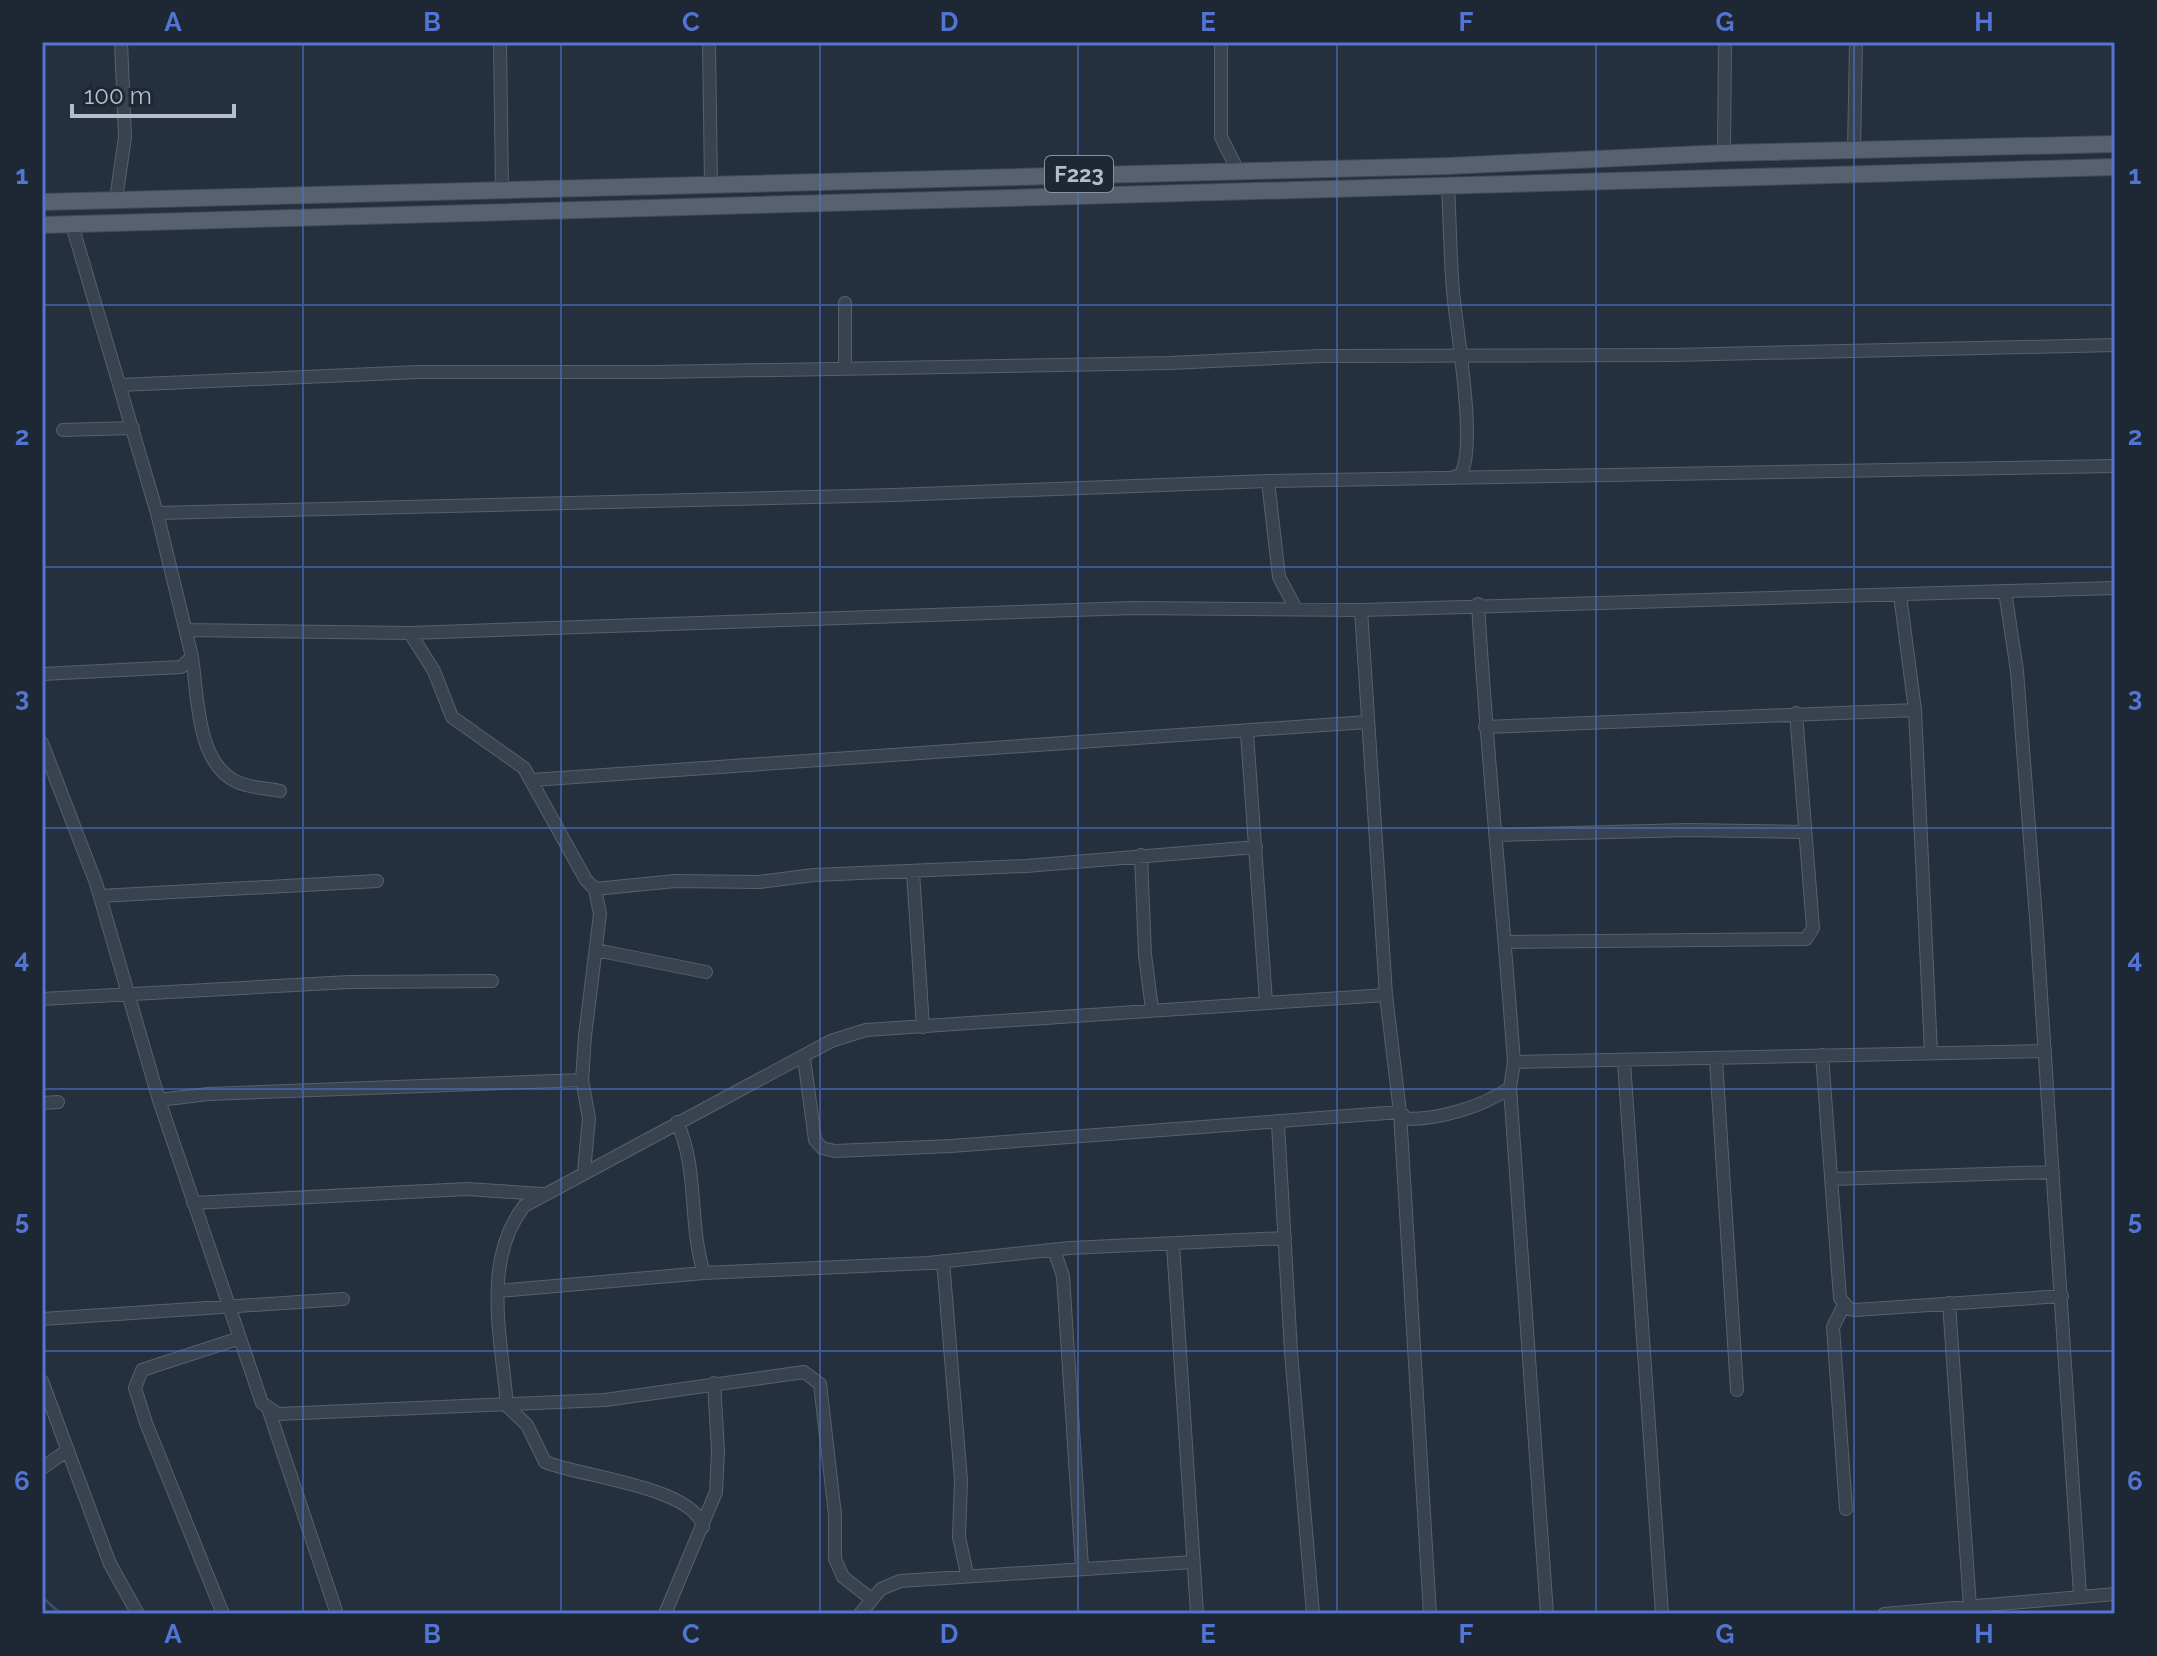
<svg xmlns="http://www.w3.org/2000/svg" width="2157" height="1656" font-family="Raleway,sans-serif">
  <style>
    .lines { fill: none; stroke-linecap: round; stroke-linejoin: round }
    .stream { stroke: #3b4d68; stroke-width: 3 }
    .minor-casing { stroke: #57606d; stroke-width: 14 }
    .major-casing { stroke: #424b58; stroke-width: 18 }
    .minor { stroke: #39424f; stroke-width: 12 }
    .major { stroke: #57616f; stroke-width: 16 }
    .grid { fill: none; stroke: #5275d3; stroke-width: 2; stroke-opacity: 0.55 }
    .labels { text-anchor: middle; stroke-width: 6; stroke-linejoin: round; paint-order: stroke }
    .shield { fill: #1e2734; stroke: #88909d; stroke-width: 2 }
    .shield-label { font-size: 22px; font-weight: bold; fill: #b5bdca }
    .neatline { fill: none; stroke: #5275d3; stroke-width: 3 }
    .grid-label { font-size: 26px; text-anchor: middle; font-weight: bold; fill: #5275d3 }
  </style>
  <rect width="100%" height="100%" fill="#25303f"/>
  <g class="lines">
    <path class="stream" d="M42,1597L61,1614"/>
    <g class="minor-casing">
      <path id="minor" d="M500,42L502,190
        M709,42L711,186
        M1221,42V137L1237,169
        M1854,151L1856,42
        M1724,153L1725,42
        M1448,186C1450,221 1450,256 1453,291C1456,327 1478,450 1460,475L1454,477
        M116,199L125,137L121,42
        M845,367V303
        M120,385L418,372H655L1170,363L1321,356L1673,355L2115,345
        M63,430L133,428
        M1268,481L1279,577L1295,607
        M157,513L894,495L1268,481L2115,466
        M2005,591L2017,671L2036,918L2080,1595
        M1900,595L1915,710L1931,1053
        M1478,604C1487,757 1503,910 1514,1062L1510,1088L1547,1614
        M1361,610L1386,995L1400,1112L1430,1614
        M188,630L410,633L1133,608L1361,610L2115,588
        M410,633L434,671L452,717L524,768L586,880L595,889L600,914L585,1036L582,1080L589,1118L584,1172
        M192,657C198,696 196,763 237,782C250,788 267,788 280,791
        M42,674L181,667L192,657L157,513L72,225
        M1485,727L1915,710
        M1247,733L1266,1002
        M42,743L96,883L159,1100L262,1403L278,1414L605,1400L804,1372L820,1384L835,1515V1559L843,1577L870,1598
        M532,780L1367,722
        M1497,835L1688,830L1804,832
        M1141,855L1145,955L1152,1009
        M913,872L923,1027
        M595,889L675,881L759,882L814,875L1026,866L1256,847
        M100,896L377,881
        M1505,942L1806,939L1813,928L1796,713
        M596,950L706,972
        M42,999L349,982L492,981
        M1822,1055L1840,1298L1849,1309L1855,1310L2062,1296
        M804,1058L815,1140L822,1148L835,1151L951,1146L1400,1112L1407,1119C1441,1119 1481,1107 1510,1088
        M1716,1060L1737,1390
        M1514,1062L2045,1051
        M1624,1062L1662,1614
        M159,1100L208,1094L582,1080
        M42,1103L58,1102
        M677,1122C699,1170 688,1223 704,1273
        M1278,1124L1291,1352L1313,1614
        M1832,1179L2053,1172
        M193,1203L467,1189L542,1194
        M1173,1245L1197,1614
        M1054,1250L1063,1276L1082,1567
        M943,1261L961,1480L959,1537L967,1574
        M498,1291L704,1273L928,1263L1070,1248L1285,1238
        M1949,1303L1970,1607
        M1844,1305L1833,1327L1846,1509
        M42,1319L343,1299
        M42,1381L110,1564L138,1614
        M269,1411L337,1614
        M42,1468L68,1450
        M703,1527C695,1487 578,1476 545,1462L527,1425L507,1406C502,1340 481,1262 524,1206L831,1041L866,1030L1386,995
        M223,1614L146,1423L135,1388L142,1370L240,1338
        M665,1614L716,1492L718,1450L714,1383
        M860,1614L881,1589L900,1581L1193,1562
        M1884,1614L2115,1594"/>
    </g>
    <g class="major-casing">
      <path id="major" d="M42,202L1448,166L1724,153L2115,144
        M42,225L2115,167"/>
    </g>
    <use href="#minor" class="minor"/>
    <use href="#major" class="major"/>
  </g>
  <path class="grid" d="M303,42V1614M561,42V1614M820,42V1614M1078,42V1614M1337,42V1614M1596,42V1614M1854,42V1614M42,305H2115M42,567H2115M42,828H2115M42,1089H2115M42,1351H2115"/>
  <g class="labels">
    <rect class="shield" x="1045" y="156" width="68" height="36" rx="6"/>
    <g class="shield-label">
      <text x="1079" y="182">F223</text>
    </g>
  </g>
  <rect width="2157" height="1656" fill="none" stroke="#1e2734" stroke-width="88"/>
  <path d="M72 104v12h162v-12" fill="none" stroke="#b5bdca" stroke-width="4"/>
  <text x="84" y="104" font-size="24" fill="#b5bdca" stroke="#1e2734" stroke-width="6" paint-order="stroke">100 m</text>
  <rect x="44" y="44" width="2069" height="1568" class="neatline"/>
  <g class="grid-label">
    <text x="173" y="31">A</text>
    <text x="432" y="31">B</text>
    <text x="691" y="31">C</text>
    <text x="949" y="31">D</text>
    <text x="1208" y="31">E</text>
    <text x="1466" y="31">F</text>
    <text x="1725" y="31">G</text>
    <text x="1984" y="31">H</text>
    <text x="22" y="184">1</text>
    <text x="2135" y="184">1</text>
    <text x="22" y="445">2</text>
    <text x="2135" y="445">2</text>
    <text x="22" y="706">3</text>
    <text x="2135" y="706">3</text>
    <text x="22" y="968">4</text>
    <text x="2135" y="968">4</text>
    <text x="22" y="1229">5</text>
    <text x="2135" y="1229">5</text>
    <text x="22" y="1490">6</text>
    <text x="2135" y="1490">6</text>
    <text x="173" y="1643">A</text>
    <text x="432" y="1643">B</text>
    <text x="691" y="1643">C</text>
    <text x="949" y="1643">D</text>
    <text x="1208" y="1643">E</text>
    <text x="1466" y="1643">F</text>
    <text x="1725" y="1643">G</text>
    <text x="1984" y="1643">H</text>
  </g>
</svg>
